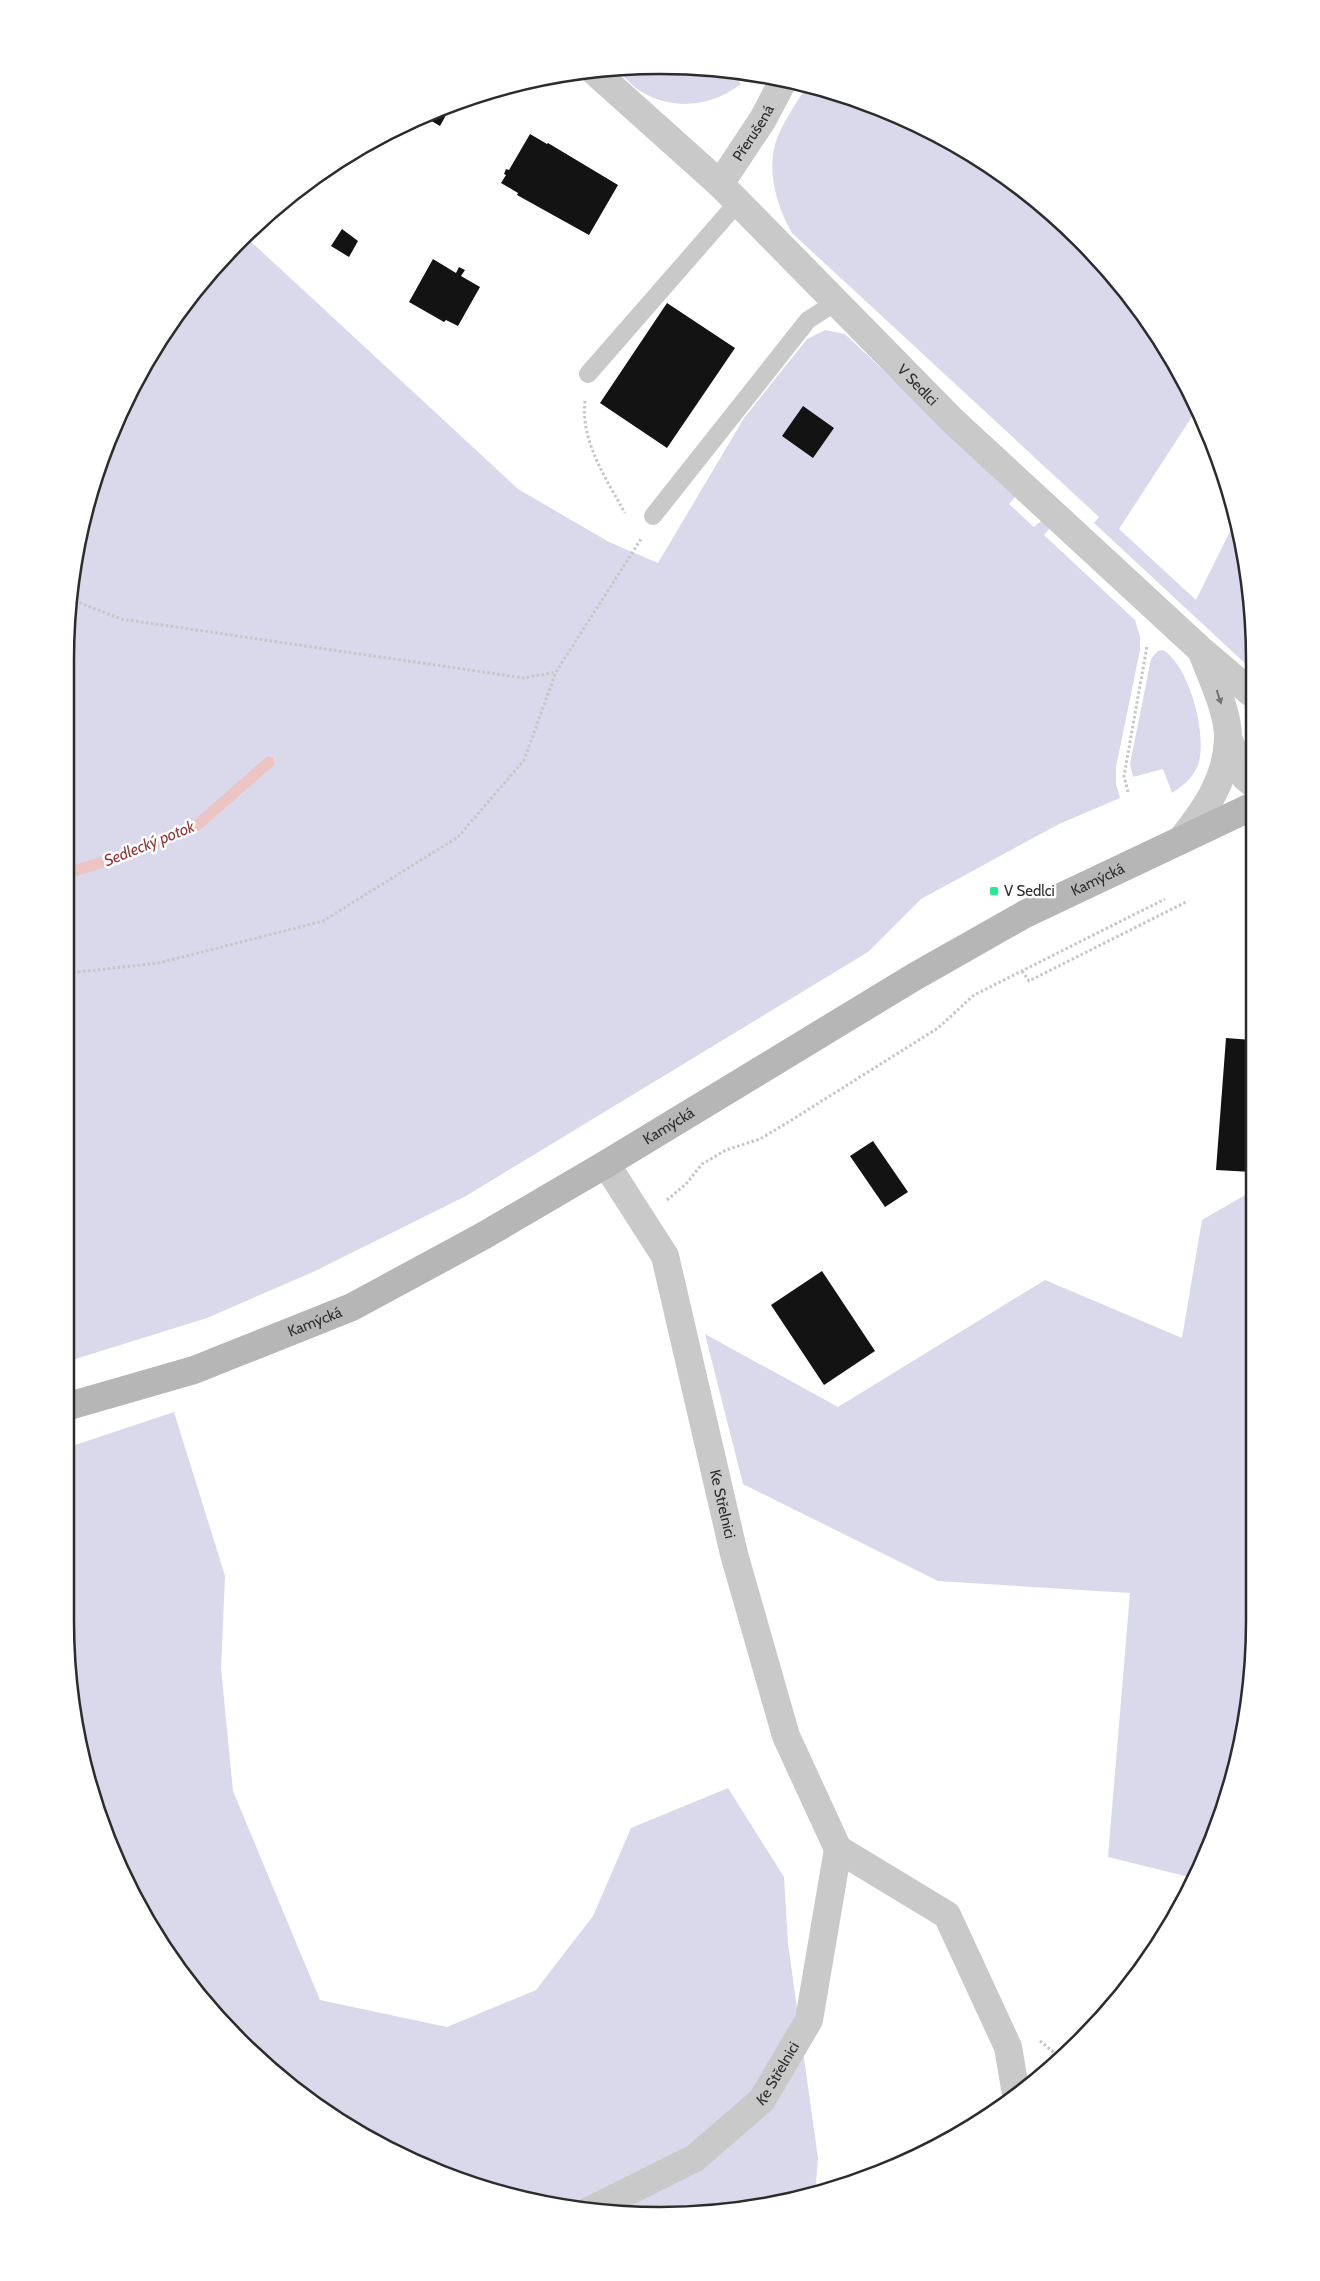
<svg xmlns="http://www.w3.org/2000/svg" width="1320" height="2281" font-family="Cabin,sans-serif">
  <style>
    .green { fill: #dad8eb }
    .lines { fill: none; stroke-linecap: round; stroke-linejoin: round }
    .stream { stroke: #ecc4c3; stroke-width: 11 }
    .building { fill: #131313 }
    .path { stroke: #c6c6c6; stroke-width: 3; stroke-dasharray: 2.5 2.5; stroke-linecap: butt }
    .service { stroke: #c9c9c9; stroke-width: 18 }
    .minor { stroke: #c9c9c9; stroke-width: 28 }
    .secondary { stroke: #b6b6b6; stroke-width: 28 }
    .oneway { fill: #737373 }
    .poi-dot { fill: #26eb91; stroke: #fff; stroke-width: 2 }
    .labels { text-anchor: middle; stroke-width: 5; stroke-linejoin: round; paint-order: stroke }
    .street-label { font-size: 15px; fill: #2c2c2c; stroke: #fff }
    .poi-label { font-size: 15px; fill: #2c2c2c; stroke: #fff; text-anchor: start }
    .water-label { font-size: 16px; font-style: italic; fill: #903838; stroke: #fff }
    .rim { fill: none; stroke: #2c2c2c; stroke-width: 2.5 }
  </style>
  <rect width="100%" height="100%" fill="#fff"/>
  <path class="green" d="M621,66L738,70L750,73L748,76L745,73L738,80L741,84C711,107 673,111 640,91C631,85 623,75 614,67Z
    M807,86L852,97L958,145L1081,239L1155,330L1195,412L1119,529L1196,600L1235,521L1250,583V668L1094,523L1099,517L792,233C776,206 765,166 778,136C785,119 797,102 807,86Z
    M246,237L518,489L609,542L658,563L744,418L807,339L825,330L845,334L1016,496L1009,504L1034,527L1041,521L1050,528L1044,535L1135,620L1140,637V650L1116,767V784L1120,798L1059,824L921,899L868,952L466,1196L313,1272L207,1318L69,1361L66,621L85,506L145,362L213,267Z
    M1163,650C1190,666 1208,737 1198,765C1193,778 1184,785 1172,793L1163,769L1133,777L1130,764L1151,659L1158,651Z
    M1252,1191L1254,1660L1224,1812L1193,1878L1108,1857L1130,1593L938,1581L743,1484L705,1334L838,1407L1045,1280L1182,1338L1202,1220Z
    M174,1412L225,1576L221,1668L233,1791L320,2000L447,2027L536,1990L593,1916L631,1828L728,1788L784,1877L788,1944L818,2158L815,2193L776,2205L699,2215L583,2211L506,2196L397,2155L329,2116L239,2042L188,1983L126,1884L96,1812L70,1699L69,1447Z"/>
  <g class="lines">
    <path class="stream" d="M67,873L110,860L196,826L269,762"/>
  </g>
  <path class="building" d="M451,106L440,126L423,116Z
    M530,134L547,144L548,143L618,185L589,235L517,195L518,193L501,183L506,175L504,174L506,169L509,170Z
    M342,229L358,241L349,257L331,246Z
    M433,259L456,273L459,267L465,270L461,276L480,287L458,326L446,320L444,322L409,302Z
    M667,303L735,348L667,448L600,403Z
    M803,406L834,428L813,458L782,436Z
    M1226,1038L1252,1040V1172L1216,1170Z
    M873,1141L908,1192L885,1207L850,1156Z
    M822,1271L875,1351L824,1385L771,1305Z"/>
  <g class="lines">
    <path class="path" d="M585,401C580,441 607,480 625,513
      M70,599L121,619L524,678L556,672
      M1128,792L1124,776L1147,646
      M1022,971L1029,981L1188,901
      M68,973L159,963L323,921L458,837L524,760L556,672L641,539
      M667,1200L686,1184L702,1164L726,1150L760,1139L790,1121L938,1028L974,995L1165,899
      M1040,2041L1062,2059"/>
    <path class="service" d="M588,374L738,202
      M653,516L808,320L836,302"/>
    <g class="minor">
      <path id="s1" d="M594,71L720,184L953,421L1202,651L1250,692"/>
      <path id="s2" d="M720,184L763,119L783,81"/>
      <path d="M1228,738L1245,777L1251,782"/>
      <path d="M1181,840C1205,810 1227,779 1228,739C1229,714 1212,678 1203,655"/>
      <path id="s3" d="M606,1164L665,1256L734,1554L786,1736L838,1849L947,1915L1008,2047L1016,2094"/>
      <path id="s4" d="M589,2211L695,2158L762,2100L809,2020L838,1849"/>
    </g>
    <path class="secondary" id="s5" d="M69,1406L194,1370L352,1307L483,1236L606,1164L914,977L1025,914L1251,807"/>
  </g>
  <defs><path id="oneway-solid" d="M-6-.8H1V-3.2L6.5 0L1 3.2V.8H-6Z" transform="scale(1.25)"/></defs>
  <use class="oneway" href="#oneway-solid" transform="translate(1219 697) rotate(72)"/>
  <rect class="poi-dot" x="989" y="886" width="10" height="10" rx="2.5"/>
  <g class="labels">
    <g class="street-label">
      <text dy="5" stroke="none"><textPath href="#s2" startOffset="61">Přerušená</textPath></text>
      <text dy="5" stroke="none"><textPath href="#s1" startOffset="451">V Sedlci</textPath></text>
      <text dy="5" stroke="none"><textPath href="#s5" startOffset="1160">Kamýcká</textPath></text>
      <text dy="5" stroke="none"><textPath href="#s5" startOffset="665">Kamýcká</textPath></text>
      <text dy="5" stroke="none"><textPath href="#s5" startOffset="260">Kamýcká</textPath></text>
      <text dy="5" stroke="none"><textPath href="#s3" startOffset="364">Ke Střelnici</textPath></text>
      <text dy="5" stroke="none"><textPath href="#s4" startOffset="238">Ke Střelnici</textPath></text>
    </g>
    <g class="poi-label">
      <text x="1004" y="896">V Sedlci</text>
    </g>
    <g class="water-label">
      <text transform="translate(149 843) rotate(-22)" y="6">Sedlecký potok</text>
    </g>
  </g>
  <path d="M0 0H1320V2281H0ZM660 74H660A586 586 0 0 1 1246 660V1621A586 586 0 0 1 660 2207H660A586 586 0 0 1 74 1621V660A586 586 0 0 1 660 74Z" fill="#fff" fill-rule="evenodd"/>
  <path class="rim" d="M660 74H660A586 586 0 0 1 1246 660V1621A586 586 0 0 1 660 2207H660A586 586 0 0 1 74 1621V660A586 586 0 0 1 660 74Z"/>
</svg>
